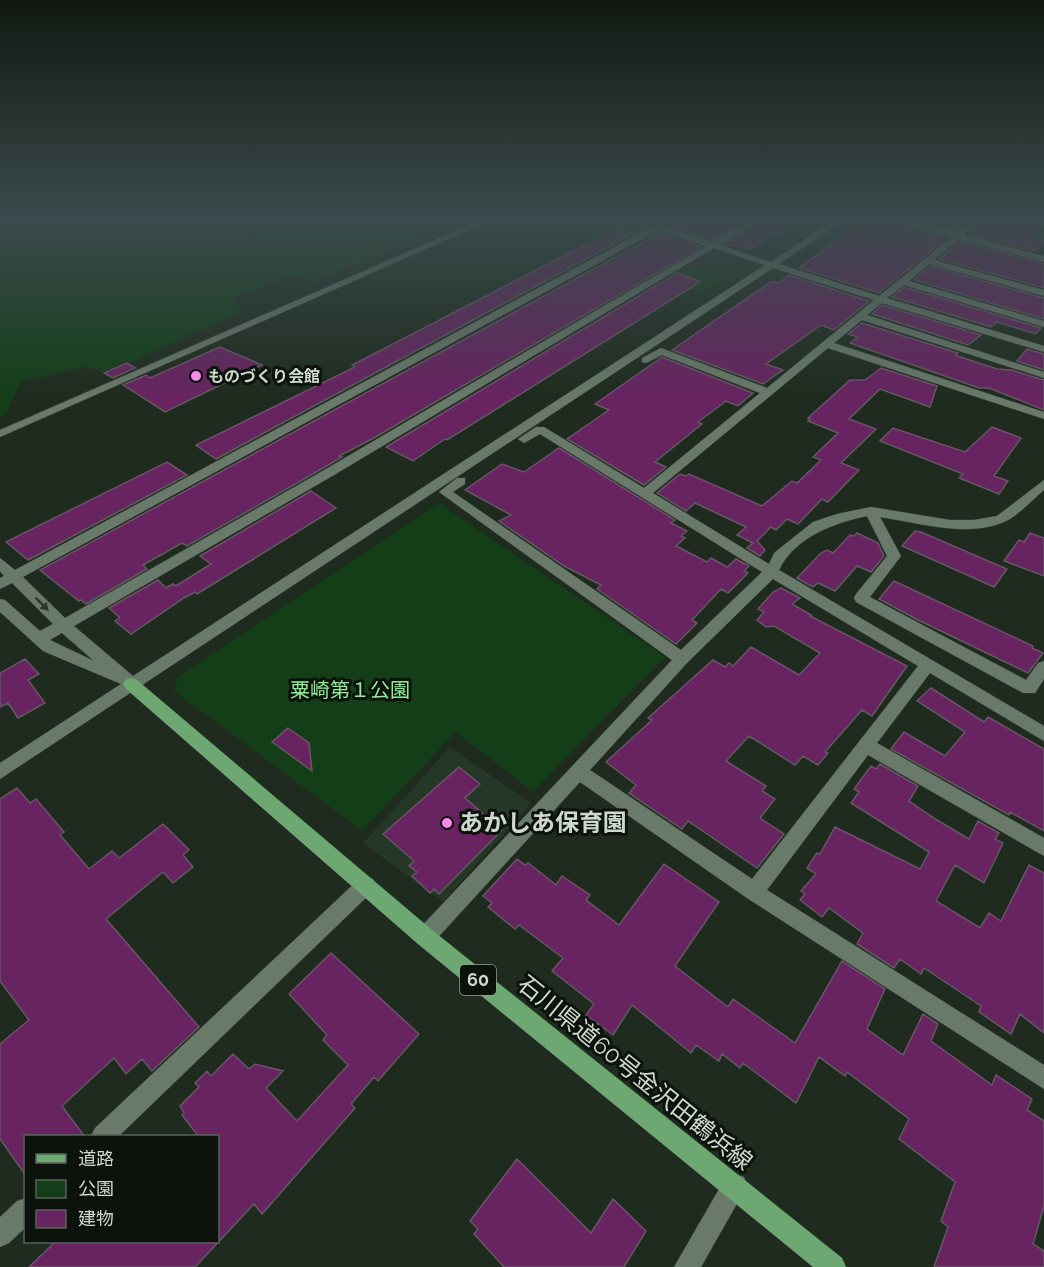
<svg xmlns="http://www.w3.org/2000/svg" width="1044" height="1267" font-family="Raleway,'Noto Sans JP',sans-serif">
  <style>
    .built { fill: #253726 }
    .green { fill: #133e18 }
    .building { fill: #672461; stroke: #675765; stroke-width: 1.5 }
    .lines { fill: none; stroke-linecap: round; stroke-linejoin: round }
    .minor-casing { stroke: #3b473c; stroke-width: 1 }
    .major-casing { stroke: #3b473c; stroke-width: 1 }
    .minor { fill: #69796a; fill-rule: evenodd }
    .major { fill: #6da771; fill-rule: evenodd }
    .oneway { fill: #2d362d }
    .poi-dot { fill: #f788ec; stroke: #0c120c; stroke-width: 2 }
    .labels { text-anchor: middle; stroke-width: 6; stroke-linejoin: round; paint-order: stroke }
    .far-poi-label { font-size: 16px; font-weight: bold; fill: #cfd8cf; stroke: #0c120c; text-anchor: start }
    .shield { fill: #0c120c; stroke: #949d94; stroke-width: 1.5 }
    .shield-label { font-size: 18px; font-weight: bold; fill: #cfd8cf }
    .park-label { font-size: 20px; fill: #8eee94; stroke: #0c120c }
    .near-poi-label { font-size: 24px; font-weight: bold; fill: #cfd8cf; stroke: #0c120c; text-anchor: start }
    .near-street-label { font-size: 24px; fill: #cfd8cf; stroke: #0c120c }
  </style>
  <rect width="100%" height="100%" fill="#1e2b1e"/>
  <path class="built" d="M450,747L531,803L443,902L363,843Z"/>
  <path class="green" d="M0,219H465L313,282L290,276L232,299L242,312L107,373L86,367L21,382L6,414L0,416Z
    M688,265L726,277L703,293L662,280Z
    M439,503L665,657L533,792L456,732L362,831L174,691L179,676Z"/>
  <path class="building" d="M687,219H746L712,240L671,227Z
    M763,219H801L751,249L725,244Z
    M866,219H889L947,238L879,293L799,268Z
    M914,219H969L955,231Z
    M984,219H1044V225L1030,237L1044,240V243L1035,251L969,234Z
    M624,225L640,230L216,459L196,445L355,367L352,365Z
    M660,233L701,247L372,439L339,456L342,457L325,467L187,546L182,543L143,565L147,569L86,604L81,600L79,601L40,570Z
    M960,241L1044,264V288L939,259Z
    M930,266L1044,298V319L914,280Z
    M677,273L700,282L447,440L445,439L413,461L386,447Z
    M789,275L869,301L834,330L821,325L766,364L783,370L763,384L672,350L772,281L779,283Z
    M904,287L1041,328L1036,334L997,322L991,327L892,297Z
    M882,305L981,335L968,345L872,314Z
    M862,323L958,353L955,355L997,369L1011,370L1044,380V410L989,388H979L850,343L858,337L848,334Z
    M220,347L262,365L165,412L123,385L146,375L150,378Z
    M1027,349L1044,354V370L1017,361Z
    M662,357L753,393L738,406L726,401L698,422L702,424L655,462L666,467L644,485L567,439L609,410L595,404Z
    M127,363L135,368L113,378L104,373Z
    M881,368L937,386L930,407L880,389L849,419L876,429L841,463L859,470L828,502L822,499L798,524L787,519L776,530L771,527L757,541L765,550L760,556L747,548L753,543L737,535L746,527L695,503L686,511L657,493L680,474L686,476L689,474L762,506L792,481L797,483L821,460L813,457L838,433L808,421L810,419L808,418L850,380H865Z
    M992,427L1021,438L994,476L1008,481L999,494L959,478L963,474L880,441L893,428L965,452Z
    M559,448L675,520L671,523L687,531L681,536L685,538L676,546L707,562L711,558L727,567L736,559L749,566L744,571L748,573L728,593L721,589L692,620L697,623L676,644L597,589L601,585L564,566L499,521L511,515L465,490L502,464L524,472Z
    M167,462L187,475L28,560L6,542Z
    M311,491L336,508L197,594L195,592L184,598L131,634L115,621L120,618L109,608L158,580L166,588L173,584L176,586L211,564L200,556Z
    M915,531L921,532L1007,569L994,587L902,546Z
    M857,533L878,543L884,556L871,572L857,566L835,591L818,583L813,587L797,578L821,553L827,550L833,553L850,535L854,536Z
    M1030,533L1044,538V576L1004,561L1019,540L1024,542Z
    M894,581L1033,646L1032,648L1043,653L1028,673L918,620L879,599Z
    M781,588L800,598L792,604L811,615L810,616L907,666L872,716L862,710L825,752L828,753L818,765L803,756L795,765L749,736L726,761L766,786L762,791L775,799L760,818L784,834L757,868L688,821L682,829L629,793L636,785L606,762L652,720L648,718L713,660L725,667L729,663L733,666L751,647L799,675L820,653L774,626L766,627L757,620L764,612L758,609L773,592Z
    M25,659L39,674L28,680L45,703L18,718L8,703L0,707V673Z
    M931,688L984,722L988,717L1044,749V831L1010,812L1009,815L891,749L904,732L945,756L965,732L917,701Z
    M288,728L309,743L312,771L272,742Z
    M880,764L918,786L909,801L937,820L969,839L978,821L999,833L995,839L1003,843L984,883L955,865L936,901L980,928L989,913L1001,921L1029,865L1044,873V1033L1020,1014L1011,1034L979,1012L981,1006L924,968L921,974L900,959L894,968L857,944L863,933L829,908L822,917L800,900L805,894L801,891L816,874L807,868L817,853L820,854L835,827L920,869L929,852L851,803L859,792L854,789L871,766L876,769Z
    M459,767L480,784L465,798L502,830L439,894L434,889L430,893L412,876L417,872L409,866L414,861L383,834Z
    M17,788L30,803L36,799L64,832L60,835L89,869L112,851L119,858L163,824L189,850L183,855L193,867L173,883L163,872L106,919L199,1027L152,1071L142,1059L126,1074L114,1058L62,1106L85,1137H26V1176L0,1139V1044L29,1020L0,981V799Z
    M517,859L525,865L528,863L556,885L562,876L590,895L586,900L619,925L664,864L719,902L675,966L728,1007L733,999L795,1043L842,961L885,989L867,1029L903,1055L923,1014L938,1024L931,1041L992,1085L996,1075L1032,1099L1027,1110L1044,1121V1206L1033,1244L1044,1251V1267H934L948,1227L941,1221L955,1182L899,1139L909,1119L847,1072L845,1076L819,1057L796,1103L743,1063L740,1068L722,1054L719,1061L696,1045L691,1053L632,1005L613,1035L586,1015L594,1004L552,971L563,958L519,925L515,929L488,907L492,903L483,896Z
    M331,953L419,1034L378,1081L374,1077L351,1104L355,1108L262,1214L254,1204L195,1267H29L55,1242H218V1137H199L182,1115L184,1113L180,1106L199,1087L195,1083L207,1071L211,1076L233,1054L249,1069L255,1064L283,1071L266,1088L297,1121L348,1065L323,1040L327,1035L289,994Z
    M517,1159L591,1233L613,1199L646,1231L624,1267H504L474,1234L478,1229L470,1221Z"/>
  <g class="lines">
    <g class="minor-casing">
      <path id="minor" d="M483,219H494L0,437V430Z
        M751,219H761L720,245L771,262L836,219H846L779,264L879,296L952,237L891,219H905L956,233L973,219H982L964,235L1044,256V262L959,239L934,260L1044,290V296L929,264L909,281L1044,321V327L904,285L887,298L1044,346V352L882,303L867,315L1044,372V378L862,320L834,343L1044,412V419L828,348L653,493L769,564L774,553L813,522L837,514L871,507L950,520H974L997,516L1044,480V490C1032,500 1018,516 1004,522C967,538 919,523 880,517L901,556L870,597L1026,680L1038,663L1044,661V679L1035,693H1023L856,602L854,598L856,594L887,556L867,516C834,523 795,537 779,570L1044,726V741L930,673L877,743L1044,838V856L868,755L767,890L1044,1065V1089L747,898L580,782L432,944L425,947L418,944L415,937L418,930L672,660L439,492L457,478H465V484L453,492L681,650L762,572L540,434L524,443L518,439L536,427H544L644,488L760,393L662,355L646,363L642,362V358L661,348L767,388L874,300L773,268L0,779V763L121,684L43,651L0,612V599L5,600L40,631L53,624L12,583L0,589V578L4,576L0,571V558L15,570L655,225L712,242ZM659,230L706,246L326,469L65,618L23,577ZM714,248L765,265L133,676L74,626L334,475ZM773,579L918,666L752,879L590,770L687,663ZM62,633L94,661L50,640Z
        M366,876L373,879L376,885L373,891L119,1136H91L95,1128L359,879Z
        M735,1174L744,1177L747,1186L701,1267H674L726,1177Z
        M26,1198V1227L9,1243L0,1247V1217L17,1201Z"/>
    </g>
    <g class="major-casing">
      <path id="major" d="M131,678L137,680L432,930L842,1258L846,1267H813L418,944L125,688L123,684L125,680Z"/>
    </g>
    <use href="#minor" class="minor"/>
    <use href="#major" class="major"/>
  </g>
  <defs><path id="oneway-solid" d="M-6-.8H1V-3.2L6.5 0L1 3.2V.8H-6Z" transform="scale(1.5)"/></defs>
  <use class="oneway" href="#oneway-solid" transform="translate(42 604) rotate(45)"/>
  <linearGradient id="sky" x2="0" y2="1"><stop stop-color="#101810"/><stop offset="0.55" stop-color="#3b4a4c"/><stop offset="1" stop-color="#3b4a4c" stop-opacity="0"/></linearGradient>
  <rect width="1044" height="397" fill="url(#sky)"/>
  <g class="poi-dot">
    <circle cx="196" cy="376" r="6"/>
    <circle cx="447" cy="823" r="6"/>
  </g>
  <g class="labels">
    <g class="far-poi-label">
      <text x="208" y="382">ものづくり会館</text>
    </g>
    <rect class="shield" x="460" y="965" width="36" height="30" rx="4.5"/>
    <g class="shield-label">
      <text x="478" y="986">60</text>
    </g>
    <g class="park-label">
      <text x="350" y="697">粟崎第１公園</text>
    </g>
    <g class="near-poi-label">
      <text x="459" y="831">あかしあ保育園</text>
    </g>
    <g class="near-street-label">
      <text transform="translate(635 1073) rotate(39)" y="8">石川県道60号金沢田鶴浜線</text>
    </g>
  </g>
  <rect x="24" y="1135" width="195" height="108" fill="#0c120c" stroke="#5a615a" stroke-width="1.5"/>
  <rect x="36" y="1154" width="30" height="9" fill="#6da771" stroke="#5a615a" stroke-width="1.5"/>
  <text x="78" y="1165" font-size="18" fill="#cfd8cf">道路</text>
  <rect x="36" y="1180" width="30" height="18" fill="#133e18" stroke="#5a615a" stroke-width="1.5"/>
  <text x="78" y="1195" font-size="18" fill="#cfd8cf">公園</text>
  <rect x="36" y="1210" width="30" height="18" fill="#672461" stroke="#5a615a" stroke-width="1.5"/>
  <text x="78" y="1225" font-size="18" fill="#cfd8cf">建物</text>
</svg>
